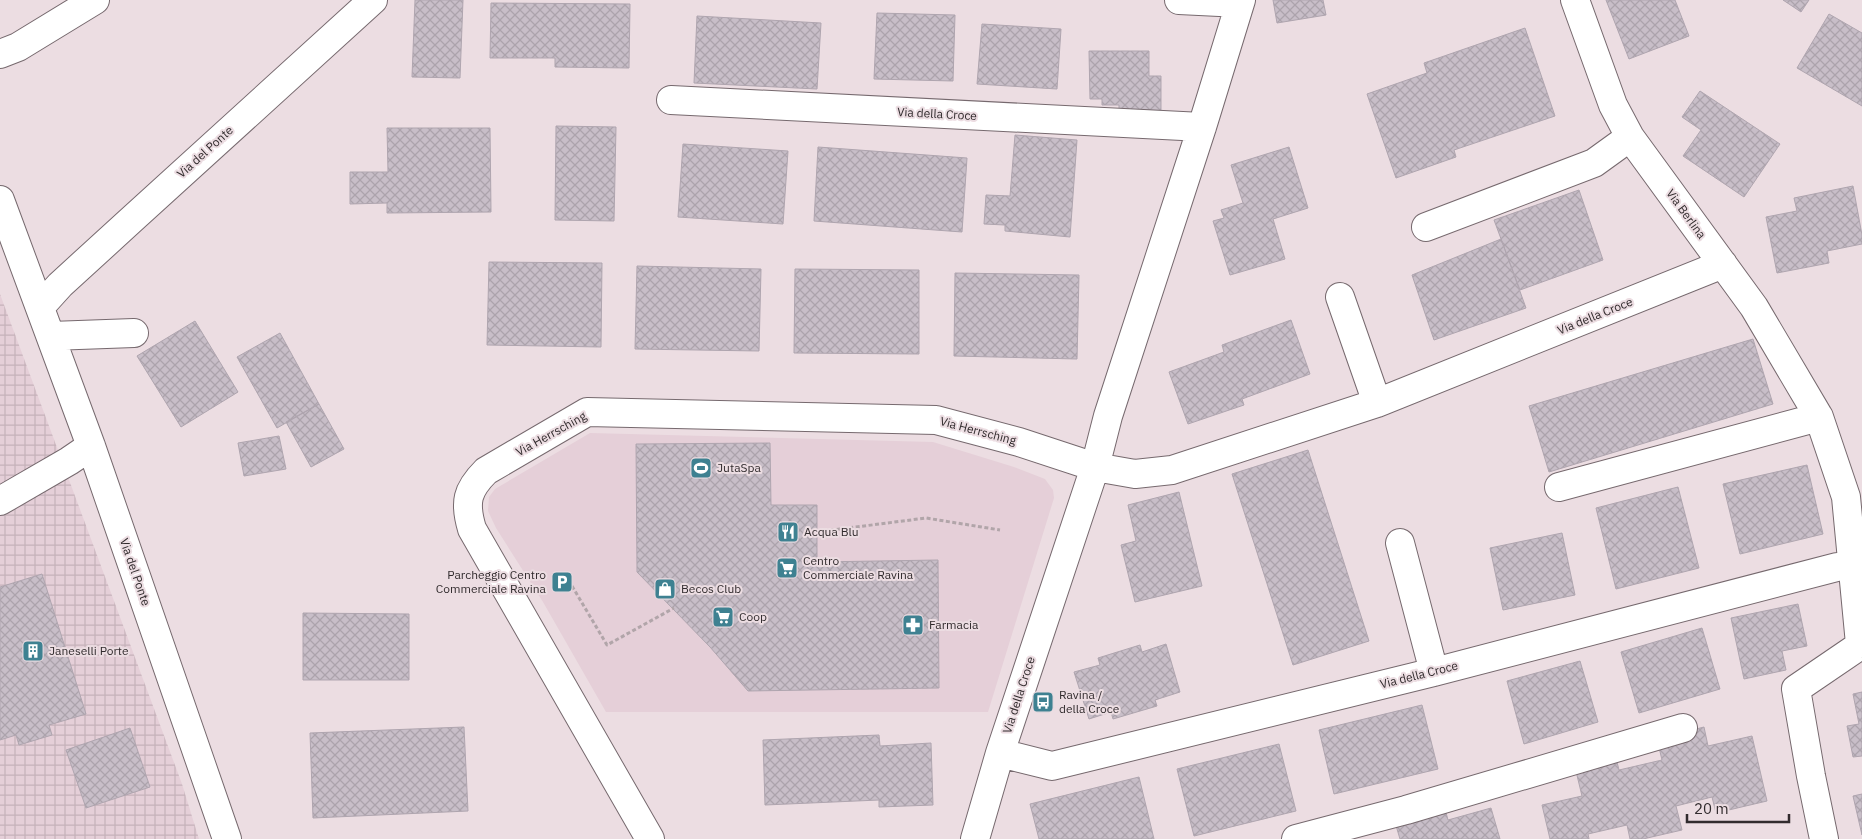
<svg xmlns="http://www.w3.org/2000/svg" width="1862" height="839" font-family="'IBM Plex Sans',sans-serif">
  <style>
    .built { fill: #e5cfd8 }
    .industrial { fill: url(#industrial-grid) }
    .building { fill: url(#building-cross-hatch); stroke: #afa5af }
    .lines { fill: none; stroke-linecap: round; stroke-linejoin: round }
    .minor-casing { stroke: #76696e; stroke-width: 30 }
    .path { stroke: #b1a5a9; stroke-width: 3; stroke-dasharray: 4 2.5; stroke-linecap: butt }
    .minor { stroke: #fff; stroke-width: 28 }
    .labels { text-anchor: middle; stroke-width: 4; stroke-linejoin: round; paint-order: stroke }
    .street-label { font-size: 12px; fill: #312b2d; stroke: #ecdde2 }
    .poi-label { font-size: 12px; fill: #312b2d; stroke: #ecdde2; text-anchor: start }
  </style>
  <defs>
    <pattern id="industrial-grid" width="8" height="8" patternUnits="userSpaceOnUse" patternTransform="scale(1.25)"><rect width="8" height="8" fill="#e5cfd8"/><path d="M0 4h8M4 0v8" fill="none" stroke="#c5b2ba"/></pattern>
    <pattern id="building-cross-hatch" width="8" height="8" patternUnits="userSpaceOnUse" patternTransform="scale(1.25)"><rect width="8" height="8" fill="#c8bec8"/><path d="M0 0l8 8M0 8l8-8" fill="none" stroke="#aca3ac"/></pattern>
  </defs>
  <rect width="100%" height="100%" fill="#ecdde2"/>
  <path class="built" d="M590,433L933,442L1014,467L1045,479L1053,490L1054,498L988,712H606L543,602L496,528L488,511L489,497L495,489Z"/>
  <path class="industrial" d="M0,294L182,784L199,839H0Z"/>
  <path class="building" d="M415,0H463L460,78L412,77Z
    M1273,0H1323L1326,15L1277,23Z
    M1606,0H1675L1689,36L1629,59Z
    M1783,0H1809L1801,12Z
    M491,3L630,4L629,68L555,67V58H490Z
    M877,13L955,15L953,81L874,79Z
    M1829,14L1862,33V106L1797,68Z
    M697,16L821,23L817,89L694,83Z
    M982,24L1061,29L1057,89L977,84Z
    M1525,28L1555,116L1454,150L1456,157L1396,178L1367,94L1427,73L1424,63Z
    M1089,51H1149V76H1161V111H1119V105H1102V99H1090Z
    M1700,91L1780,144L1744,197L1683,156L1701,130L1682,117Z
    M556,126L616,127L614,221L555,220Z
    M387,128H490L491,212L387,213V203L350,204V172H388Z
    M1015,135L1077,140L1070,237L1005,231V225L984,224L986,195L1010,196Z
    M683,144L788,151L783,224L678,217Z
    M818,147L967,158L962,232L814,221Z
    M1289,147L1308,208L1273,219L1285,259L1230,275L1213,221L1224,218L1221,210L1243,203L1231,165Z
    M1853,186L1862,235V244L1827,251L1829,263L1777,273L1766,217L1797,211L1794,198Z
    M1579,190L1603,260L1520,290L1494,220Z
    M1501,239L1526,308L1434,340L1412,275Z
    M489,262L602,263L601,347L487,345Z
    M637,266L761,269L759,351L635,349Z
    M795,269L919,270V354L794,353Z
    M955,273L1079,275L1077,359L954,356Z
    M1291,320L1310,374L1242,399L1244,405L1188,424L1169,372L1224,352L1222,345Z
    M195,321L238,392L181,427L137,356Z
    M280,333L319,404L277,428L237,357Z
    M1753,339L1773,404L1549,472L1529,406Z
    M319,404L344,449L311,467L286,422Z
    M279,436L286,469L244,476L238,443Z
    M770,443L771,505H817V562L938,560L939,688L748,691L710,647L637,572L636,444Z
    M1308,450L1369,641L1293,665L1232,474Z
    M1807,465L1823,534L1740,554L1723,484Z
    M1678,487L1699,568L1616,589L1596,508Z
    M1179,492L1202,586L1135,602L1121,545L1136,541L1128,505Z
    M1562,533L1575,595L1503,610L1490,548Z
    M42,574L86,714L49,725L52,735L19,745L16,735L0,740V587Z
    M1798,604L1807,646L1782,651L1786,670L1744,679L1731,618Z
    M303,613L409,614V680H303Z
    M1702,628L1720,689L1639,713L1621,652Z
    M1166,644L1180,692L1155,700L1157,706L1113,719L1111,712L1089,719L1074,672L1100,665L1098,658L1140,645L1142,652Z
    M1580,661L1598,722L1524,744L1507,681Z
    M1862,692V756L1853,757L1847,726L1859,724L1853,694Z
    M1422,705L1438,769L1334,794L1319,730Z
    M464,727L468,811L313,818L310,733Z
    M1704,727L1708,746L1752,736L1767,801L1716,813L1712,797L1676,806L1682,830L1643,839H1630L1627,825L1588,834L1589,839H1550L1542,805L1582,796L1574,763L1615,754L1619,770L1662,760L1657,739Z
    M130,728L150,787L86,808L66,750Z
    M879,735L880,746L931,743L933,805L879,807V800L765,805L763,740Z
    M1279,744L1296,811L1194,836L1177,769Z
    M1139,777L1154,839H1039L1030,804Z
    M1862,794V835L1853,796Z
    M1444,805L1448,820L1491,808L1500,839H1400L1394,819Z"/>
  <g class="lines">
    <g class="minor-casing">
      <path id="minor" d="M1179,0L1240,3
        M1575,0L1613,105L1630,137L1754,307L1819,417L1846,497L1860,644
        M0,54L18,47L95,0
        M671,100L1202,127
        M0,200L91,446L227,839
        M1426,227L1594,163L1630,137
        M1340,297L1377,403
        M41,306L60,285L130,221L373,0
        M51,336L134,333
        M1559,487L1819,417
        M0,501L69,461L91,446
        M1400,543L1434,672
        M1000,753L1052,766L1434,672L1837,567
        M650,839L472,529C464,502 467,490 486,471L587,412L936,420L1019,442L1095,467L1135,474L1172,470L1377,403L1723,264
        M975,839L1000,753L1095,467L1108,416L1202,127L1241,0
        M1296,839L1406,810L1683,728
        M1824,839L1811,776L1796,689L1862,644"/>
    </g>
    <path class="path" d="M817,532L926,518L1000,530
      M572,586L607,645L674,608"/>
    <use href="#minor" class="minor"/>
  </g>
  <defs>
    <g id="stadium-square" transform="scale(1.125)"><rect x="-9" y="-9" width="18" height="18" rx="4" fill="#3e8191" stroke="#ecdde2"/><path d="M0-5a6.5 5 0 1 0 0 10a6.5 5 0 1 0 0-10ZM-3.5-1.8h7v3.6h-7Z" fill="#fff"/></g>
    <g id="restaurant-square" transform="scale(1.125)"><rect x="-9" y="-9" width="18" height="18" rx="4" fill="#3e8191" stroke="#ecdde2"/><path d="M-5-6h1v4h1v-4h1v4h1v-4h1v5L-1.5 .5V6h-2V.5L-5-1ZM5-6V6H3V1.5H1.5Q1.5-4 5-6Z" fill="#fff"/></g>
    <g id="supermarket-square" transform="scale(1.125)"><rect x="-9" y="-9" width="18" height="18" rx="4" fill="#3e8191" stroke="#ecdde2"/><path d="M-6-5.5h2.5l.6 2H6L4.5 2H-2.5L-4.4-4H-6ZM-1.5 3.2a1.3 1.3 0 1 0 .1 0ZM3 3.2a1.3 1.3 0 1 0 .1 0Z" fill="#fff"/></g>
    <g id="parking-square" transform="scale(1.125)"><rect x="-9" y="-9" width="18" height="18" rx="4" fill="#3e8191" stroke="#ecdde2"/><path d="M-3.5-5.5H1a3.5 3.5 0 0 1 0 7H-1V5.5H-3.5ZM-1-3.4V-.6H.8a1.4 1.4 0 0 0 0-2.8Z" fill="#fff"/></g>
    <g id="shop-square" transform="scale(1.125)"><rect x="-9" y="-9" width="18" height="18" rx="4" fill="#3e8191" stroke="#ecdde2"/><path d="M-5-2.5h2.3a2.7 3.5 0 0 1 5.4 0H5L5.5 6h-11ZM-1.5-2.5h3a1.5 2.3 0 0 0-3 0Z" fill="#fff"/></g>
    <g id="pharmacy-square" transform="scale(1.125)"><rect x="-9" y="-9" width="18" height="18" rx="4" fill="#3e8191" stroke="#ecdde2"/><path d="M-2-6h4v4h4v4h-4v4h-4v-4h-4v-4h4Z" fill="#fff"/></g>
    <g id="building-square" transform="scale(1.125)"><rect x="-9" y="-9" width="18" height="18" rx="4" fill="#3e8191" stroke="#ecdde2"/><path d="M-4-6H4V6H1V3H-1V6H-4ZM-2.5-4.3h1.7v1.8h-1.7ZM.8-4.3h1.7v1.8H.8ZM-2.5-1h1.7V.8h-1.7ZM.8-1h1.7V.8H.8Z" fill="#fff"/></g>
    <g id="bus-square" transform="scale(1.125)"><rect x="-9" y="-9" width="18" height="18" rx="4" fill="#3e8191" stroke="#ecdde2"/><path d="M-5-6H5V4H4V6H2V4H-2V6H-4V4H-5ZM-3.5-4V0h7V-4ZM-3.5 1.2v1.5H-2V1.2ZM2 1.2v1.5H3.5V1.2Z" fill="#fff"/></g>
  </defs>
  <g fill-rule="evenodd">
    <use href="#stadium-square" x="701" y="468"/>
    <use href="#restaurant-square" x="788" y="532"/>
    <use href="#supermarket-square" x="787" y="568"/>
    <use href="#parking-square" x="562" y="582"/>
    <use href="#shop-square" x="665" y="589"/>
    <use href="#supermarket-square" x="723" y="617"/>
    <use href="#pharmacy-square" x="913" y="625"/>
    <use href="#building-square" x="33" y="651"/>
    <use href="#bus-square" x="1043" y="702"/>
  </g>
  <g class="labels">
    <g class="street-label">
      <text transform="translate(937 114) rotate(3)" y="4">Via della Croce</text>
      <text transform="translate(205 152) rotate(-42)" y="4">Via del Ponte</text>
      <text transform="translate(1686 214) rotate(54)" y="4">Via Berlina</text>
      <text transform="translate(1595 316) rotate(-22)" y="4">Via della Croce</text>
      <text transform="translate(978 431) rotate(15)" y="4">Via Herrsching</text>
      <text transform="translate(551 434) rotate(-29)" y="4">Via Herrsching</text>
      <text transform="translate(135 572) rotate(71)" y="4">Via del Ponte</text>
      <text transform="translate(1419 675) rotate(-14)" y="4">Via della Croce</text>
      <text transform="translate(1019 695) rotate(-72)" y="4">Via della Croce</text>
    </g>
    <g class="poi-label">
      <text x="717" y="472">JutaSpa</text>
      <text x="804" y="536">Acqua Blu</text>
      <text x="803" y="565">Centro<tspan x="803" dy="14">Commerciale Ravina</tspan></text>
      <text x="546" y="579" text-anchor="end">Parcheggio Centro<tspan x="546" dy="14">Commerciale Ravina</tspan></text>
      <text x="681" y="593">Becos Club</text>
      <text x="739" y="621">Coop</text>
      <text x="929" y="629">Farmacia</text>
      <text x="49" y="655">Janeselli Porte</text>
      <text x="1059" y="699">Ravina /<tspan x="1059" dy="14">della Croce</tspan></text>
    </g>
  </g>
  <path d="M1687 814v8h102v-8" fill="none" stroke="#312b2d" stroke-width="2.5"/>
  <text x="1694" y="814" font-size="15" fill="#312b2d" stroke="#ecdde2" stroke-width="4" paint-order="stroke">20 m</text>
</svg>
